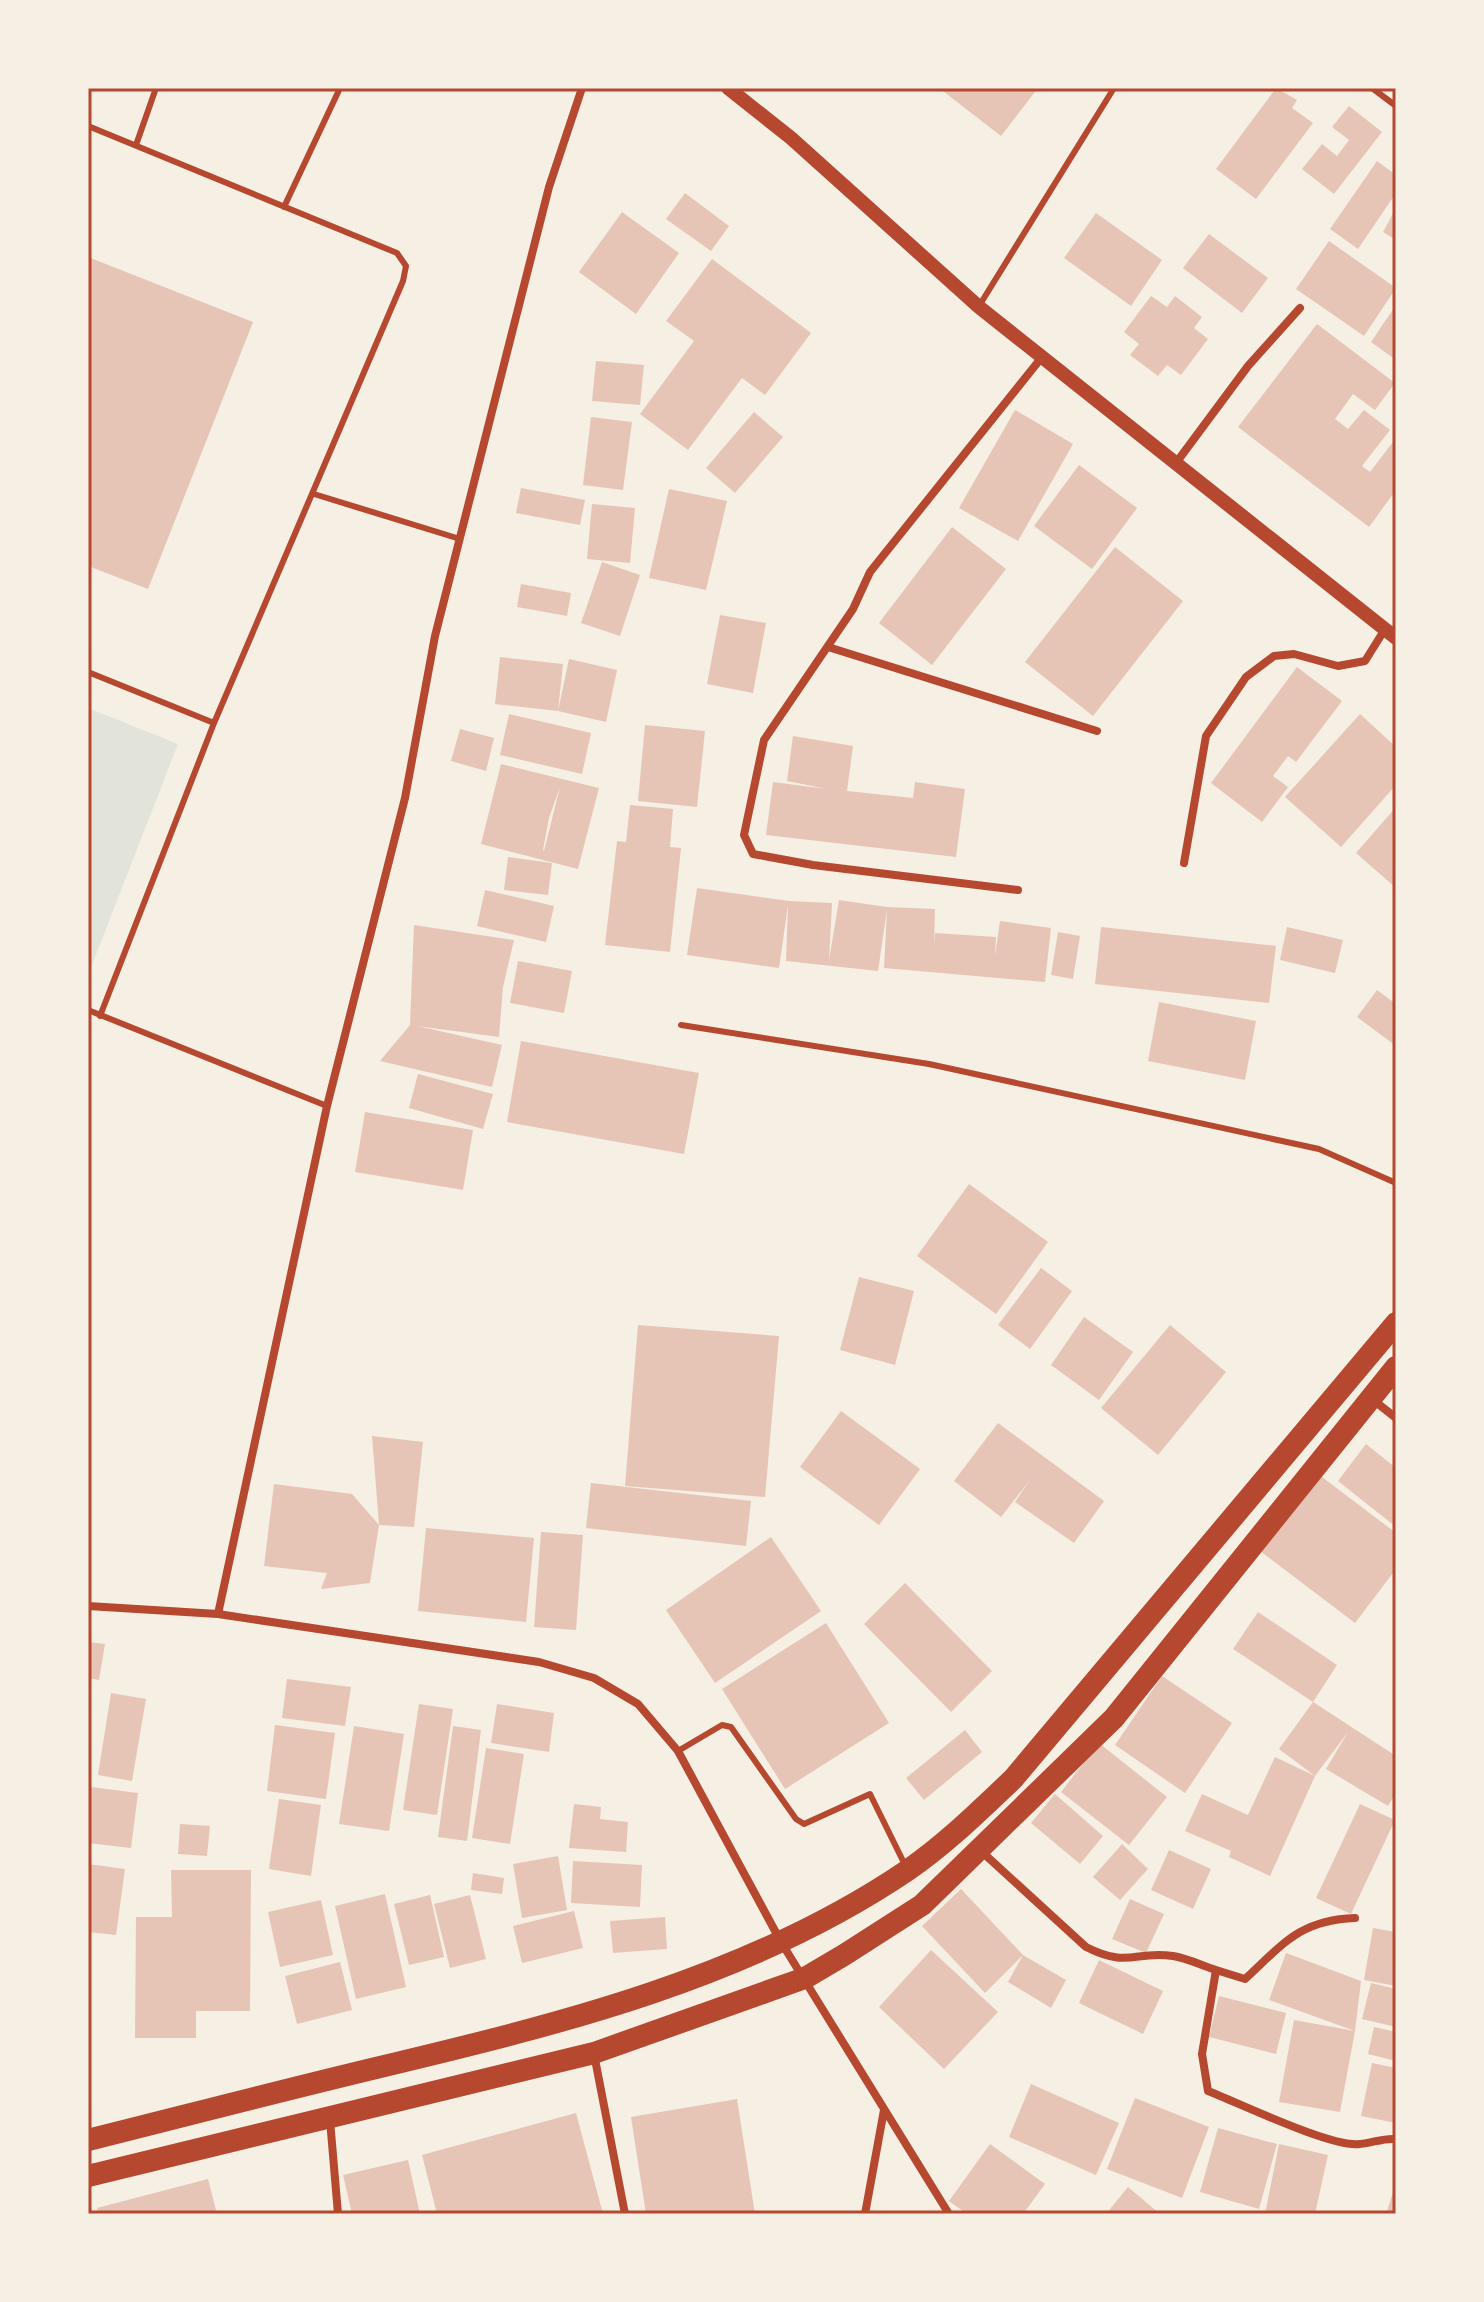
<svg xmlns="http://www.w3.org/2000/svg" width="1484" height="2302" font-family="Inter,sans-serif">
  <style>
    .green { fill: #e2e4dc }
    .building { fill: #e6c5b7; fill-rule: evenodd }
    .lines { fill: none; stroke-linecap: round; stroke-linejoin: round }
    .service { stroke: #b5482f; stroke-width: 6 }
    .minor { stroke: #b5482f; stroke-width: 8 }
    .tertiary { stroke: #b5482f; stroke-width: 14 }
    .trunk { stroke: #b5482f; stroke-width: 22 }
    .neatline { fill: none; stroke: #b5482f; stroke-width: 3 }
  </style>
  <rect width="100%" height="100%" fill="#f6efe4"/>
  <path class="green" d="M88,708L178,744L88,975Z"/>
  <path class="building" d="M939,88H1038L1001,136Z
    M1276,88L1297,100L1292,108L1313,123L1256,199L1216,169Z
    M1349,106L1382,132L1334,194L1302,169L1322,144L1337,156L1349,140L1332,127Z
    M1377,161L1396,175V193L1358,249L1330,229Z
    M685,193L729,226L711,251L666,219Z
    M1396,208V240L1383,232Z
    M622,212L679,253L636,314L579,272Z
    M1096,213L1162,260L1131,306L1064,258Z
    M1209,234L1268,278L1242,313L1183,268Z
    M1329,241L1396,288L1364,336L1296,289Z
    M88,257L253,322L148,589L88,566Z
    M712,259L811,333L765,395L742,378L688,450L640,414L694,341L666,321Z
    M1151,296L1167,307L1175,296L1202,317L1194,328L1208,339L1181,375L1167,365L1158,376L1130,355L1139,344L1124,332Z
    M1396,305V360L1371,342Z
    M1317,324L1395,383L1375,410L1353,394L1335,419L1348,429L1364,410L1390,430L1362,466L1370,472L1396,438V490L1369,527L1238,427Z
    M596,361L644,365L640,405L592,401Z
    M1015,410L1073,444L1018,541L959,508Z
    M754,412L783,437L735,493L706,468Z
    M591,417L632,422L623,490L583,485Z
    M1079,465L1137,508L1092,569L1034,526Z
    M521,488L585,500L580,525L516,513Z
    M669,489L727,501L706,590L649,578Z
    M592,504L635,508L630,563L587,559Z
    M952,527L1006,569L932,665L879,623Z
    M1115,547L1183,601L1093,716L1025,662Z
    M602,562L640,575L620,636L581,623Z
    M521,584L571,593L567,616L517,607Z
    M720,615L766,623L753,693L707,684Z
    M500,657L563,664L558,711L569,659L617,670L606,722L558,711L495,704Z
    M1297,667L1342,701L1296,762L1288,756L1273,776L1288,787L1262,822L1211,783Z
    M509,714L591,733L582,774L500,755Z
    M1360,714L1396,747V785L1341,847L1285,797Z
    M645,725L705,731L697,807L638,801Z
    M460,729L494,738L486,771L451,761Z
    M793,736L853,746L847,791L913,798L915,782L965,789L956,857L766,835L773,782L827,789L787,781Z
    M501,764L599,788L578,869L481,844ZM560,787L544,851L543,850L549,818Z
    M630,805L673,809L670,847L681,848L670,952L605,945L617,841L626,842Z
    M1396,807V888L1356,853Z
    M508,857L552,863L548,895L504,890Z
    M697,888L789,901L832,903L829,960L839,900L887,907L935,909L934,946L935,933L996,937L995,956L1000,921L1051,928L1045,982L884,968L887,910L878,971L786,961L788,905L779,968L687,955Z
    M485,890L554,906L546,942L477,926Z
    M414,925L514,940L503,987L499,1037L417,1026L502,1045L492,1087L380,1061L410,1025Z
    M1101,927L1276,946L1269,1003L1095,984Z
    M1287,927L1343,940L1335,973L1280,960Z
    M1058,932L1080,936L1073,979L1051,975Z
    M518,961L572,971L564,1013L510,1003Z
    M1377,990L1396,1004V1046L1357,1017Z
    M1159,1002L1256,1021L1245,1080L1148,1061Z
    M521,1041L699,1073L684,1154L507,1122Z
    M418,1074L493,1094L483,1129L409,1108Z
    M365,1112L473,1130L463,1190L355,1172Z
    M969,1184L1048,1242L996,1314L917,1256Z
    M1041,1268L1072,1291L1030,1349L998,1325Z
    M859,1277L914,1291L895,1365L840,1350Z
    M1084,1317L1133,1352L1099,1400L1051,1365Z
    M638,1325L779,1336L765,1497L625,1486Z
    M1170,1325L1226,1372L1158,1455L1101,1408Z
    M841,1411L920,1469L879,1525L800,1467Z
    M998,1423L1104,1501L1074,1543L1015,1502L1030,1480L1001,1517L954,1481Z
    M372,1436L423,1442L414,1527L379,1525L370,1583L321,1589L327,1573L264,1566L274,1484L352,1494L379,1525Z
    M1366,1444L1396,1468V1527L1338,1481Z
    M1314,1471L1396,1533V1569L1355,1623L1256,1548Z
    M591,1483L751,1501L746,1546L586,1528Z
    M426,1528L534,1538L526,1622L418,1611Z
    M541,1532L583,1535L576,1630L534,1627Z
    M771,1537L821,1611L715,1683L666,1610Z
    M905,1583L992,1671L951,1712L864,1624Z
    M1258,1612L1337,1665L1313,1702L1233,1649Z
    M826,1623L889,1723L785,1789L722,1689Z
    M88,1642L105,1644L99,1680L88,1678Z
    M1162,1676L1232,1723L1185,1793L1115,1745Z
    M287,1679L351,1687L345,1726L282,1718Z
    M111,1693L146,1699L132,1781L98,1775Z
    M1313,1702L1396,1756V1793L1388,1806L1326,1769L1348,1732L1315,1776L1270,1876L1229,1857L1231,1851L1185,1831L1202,1794L1248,1815L1275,1757L1315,1776L1279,1749Z
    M419,1704L453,1709L437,1815L403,1810Z
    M497,1704L554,1713L549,1752L491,1743Z
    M275,1725L335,1733L326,1799L267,1791Z
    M354,1726L404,1734L389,1831L339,1824Z
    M453,1726L481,1730L467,1841L438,1837Z
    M965,1730L982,1752L924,1800L906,1778Z
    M1099,1743L1167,1797L1129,1845L1061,1792Z
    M486,1748L524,1754L510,1844L472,1838Z
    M91,1787L138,1793L131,1848L88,1843Z
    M1055,1794L1103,1836L1080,1864L1031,1823Z
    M279,1799L321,1805L311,1876L269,1869Z
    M574,1804L601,1807L600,1819L628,1822L626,1852L569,1848Z
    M1360,1804L1395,1820L1351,1914L1316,1898Z
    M180,1824L210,1826L207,1856L178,1854Z
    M1122,1844L1148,1869L1120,1900L1093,1877Z
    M1169,1850L1211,1869L1193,1909L1151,1890Z
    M558,1856L567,1910L522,1918L513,1864Z
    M573,1861L642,1865L640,1907L571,1903Z
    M88,1864L125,1869L116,1935L88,1932Z
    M171,1870H251L250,2011H196V2038H135L136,1917H172Z
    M473,1873L504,1878L502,1894L471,1890Z
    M961,1889L1023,1955L985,1993L922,1926Z
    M385,1894L406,1987L356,1999L335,1906Z
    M430,1895L444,1957L409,1965L394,1904Z
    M470,1895L486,1959L450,1968L434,1904Z
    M1130,1899L1164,1914L1146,1953L1112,1939Z
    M321,1900L333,1955L280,1967L268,1912Z
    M574,1911L583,1948L522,1963L513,1926Z
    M665,1917L667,1949L613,1953L610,1921Z
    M1373,1928L1396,1932V1986L1364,1980Z
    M931,1950L998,2012L944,2069L879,2007Z
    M1286,1953L1361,1981L1355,2031L1340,2112L1279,2102L1294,2020L1355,2031L1269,2000Z
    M1023,1955L1066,1980L1051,2008L1008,1982Z
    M1099,1960L1163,1991L1143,2034L1079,2003Z
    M340,1962L352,2010L297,2024L285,1976Z
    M1371,1983L1396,1989V2027L1362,2019Z
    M1219,1996L1286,2013L1276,2054L1209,2037Z
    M1374,2027L1396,2032V2061L1368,2054Z
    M1372,2063L1396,2068V2123L1361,2116Z
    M1031,2084L1119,2123L1096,2175L1009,2137Z
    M1135,2098L1209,2127L1182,2198L1107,2169Z
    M737,2099L755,2214H646L631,2117Z
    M576,2113L603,2214H437L422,2155Z
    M1218,2128L1277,2144L1259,2209L1200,2192Z
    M990,2144L1045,2184L1023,2214H967L949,2201Z
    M1279,2144L1328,2155L1315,2214H1265Z
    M408,2160L420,2214H352L343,2175Z
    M208,2179L217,2214H99L97,2208Z
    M1395,2186L1396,2214H1386Z
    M1128,2187L1160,2214H1106Z"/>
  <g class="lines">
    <path class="service" d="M1372,88L1396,106
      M88,126L397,253L406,266L403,281L214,723L100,1016
      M136,145L156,88
      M284,207L340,88
      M979,306L1114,88
      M314,494L460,539
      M88,672L214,723
      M88,1010L327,1106
      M681,1025L929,1064L1319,1149L1396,1183
      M678,1751L722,1725L731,1727L796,1819L804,1824L870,1794L906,1867"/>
    <path class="minor" d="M1176,463L1248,366L1300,308
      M828,647L1097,731
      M1184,863L1206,736L1246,677L1274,656L1294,654L1338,666L1365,661L1385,629
      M1018,890L813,865L753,854L744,835L764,740L853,609L870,572L1042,357
      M1372,1399L1396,1418
      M88,1606L218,1614L539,1662L594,1678L638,1704L678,1751L781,1942L949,2214
      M218,1614L327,1106L405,798L435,636L549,187L582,88
      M981,1851L1086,1947C1130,1969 1134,1950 1173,1956C1187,1958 1203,1966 1216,1970L1202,2054L1208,2091C1239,2103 1332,2148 1360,2144C1373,2143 1382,2138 1396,2139
      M1216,1970L1245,1979C1283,1944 1300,1920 1355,1918
      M594,2054L625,2214
      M330,2120L338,2214
      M865,2214L884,2110"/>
    <path class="tertiary" d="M728,88L791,138L979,307L1396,638"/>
    <path class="trunk" d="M88,2140C184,2116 280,2091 376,2068C560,2024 749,1978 908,1870C947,1843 979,1811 1013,1779L1396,1323
      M88,2176L594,2053L805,1978L844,1955L922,1905L1114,1718L1396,1367"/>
  </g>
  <rect width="1484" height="2302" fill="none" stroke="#f6efe4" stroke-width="180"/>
  <rect x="90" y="90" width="1304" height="2122" class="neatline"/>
</svg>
